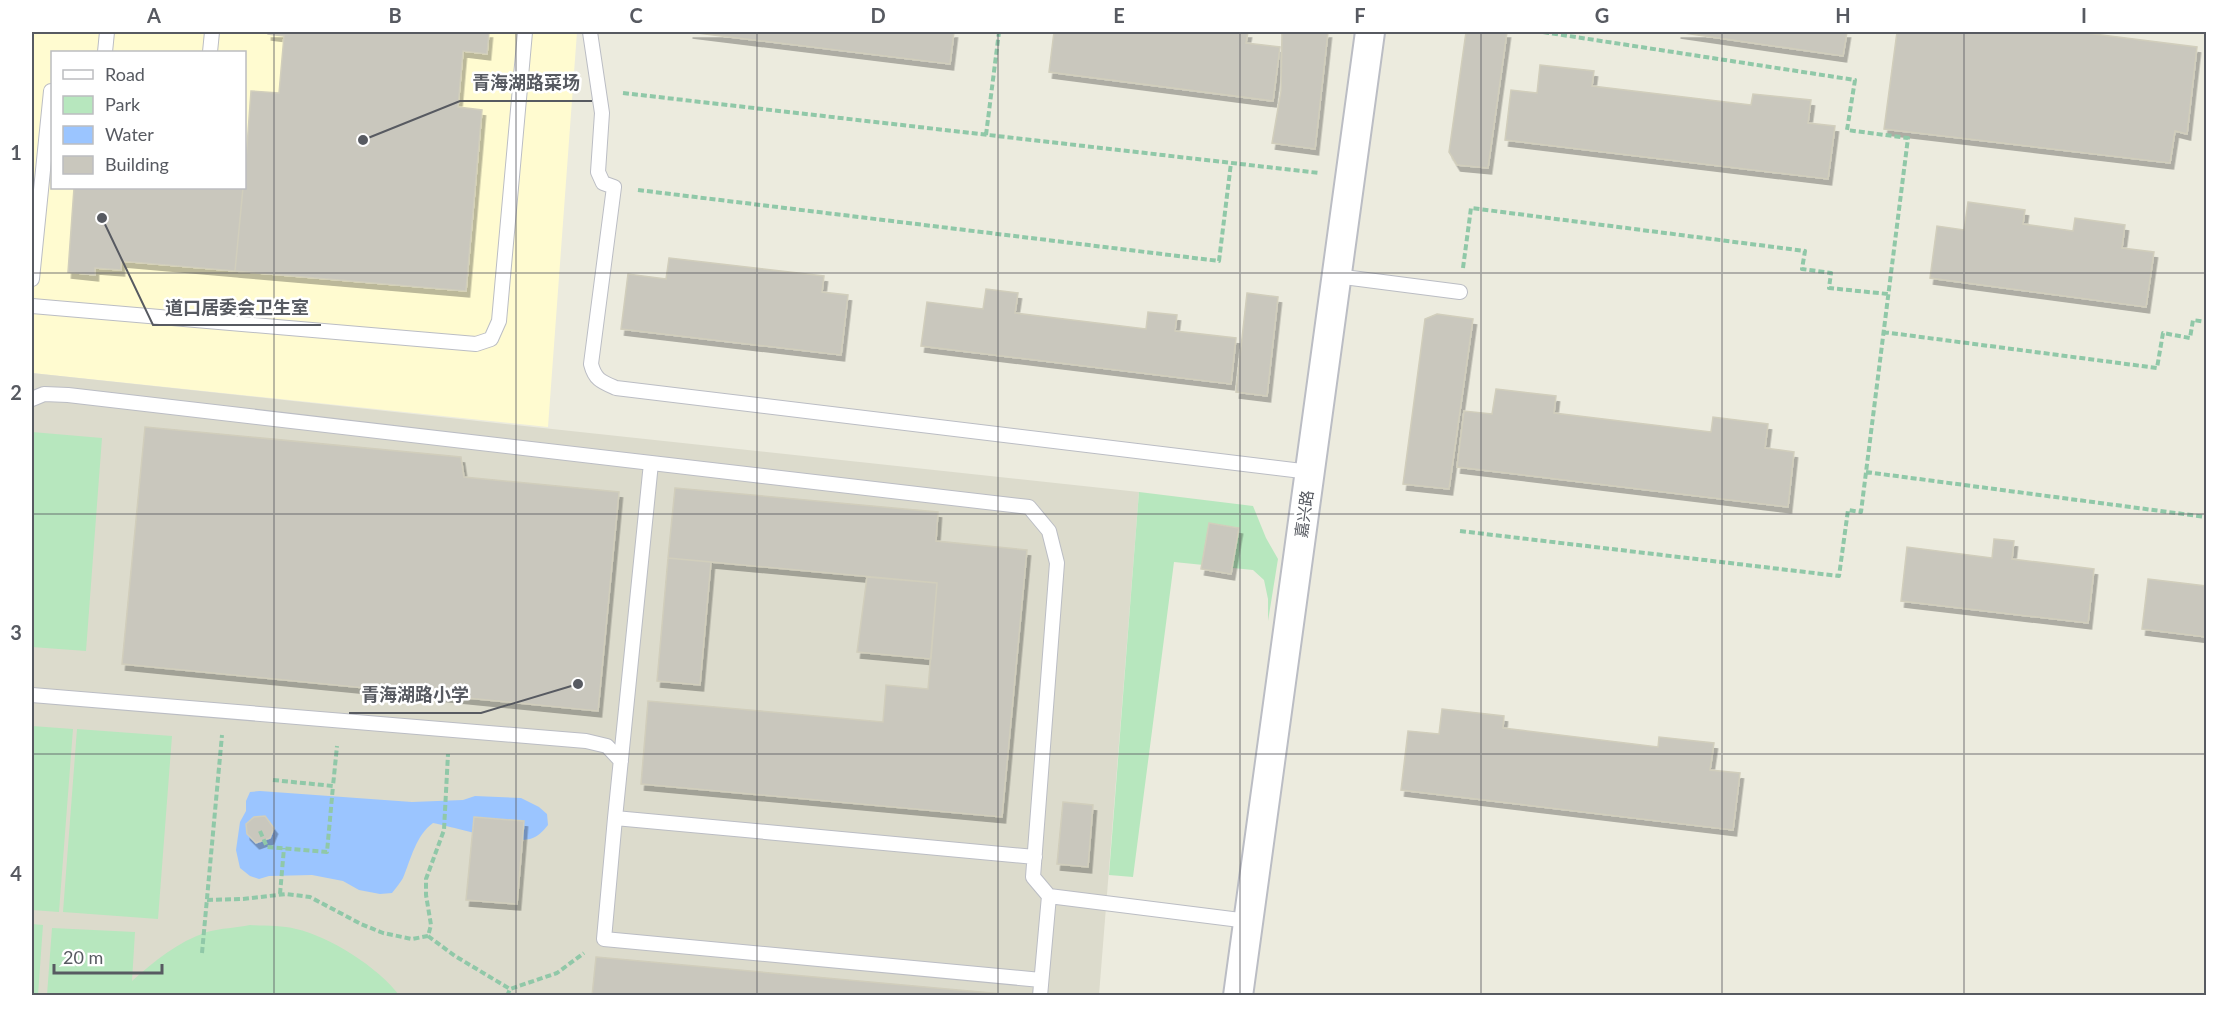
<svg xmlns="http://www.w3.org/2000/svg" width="2238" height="1027" font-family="Lato,'Noto Sans SC',sans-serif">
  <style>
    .commercial { fill: #fffbd0; fill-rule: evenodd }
    .education { fill: #dcdbcc }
    .green { fill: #b7e7be }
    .water { fill: #9bc5ff }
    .building { fill: #c9c7bd; stroke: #d1cebc; stroke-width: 1.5; filter: url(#shadow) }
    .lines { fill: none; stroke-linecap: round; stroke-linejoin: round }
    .service-casing { stroke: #bbbdc4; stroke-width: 16 }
    .minor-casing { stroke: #bbbdc4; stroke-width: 32 }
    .path { stroke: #90c8a8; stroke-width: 4; stroke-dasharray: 6 3; stroke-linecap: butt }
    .service { stroke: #fff; stroke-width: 14 }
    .minor { stroke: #fff; stroke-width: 28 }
    .grid { fill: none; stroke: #575a61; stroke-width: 1.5; stroke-opacity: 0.55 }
    .labels { text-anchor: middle; stroke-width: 5; stroke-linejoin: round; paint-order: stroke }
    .street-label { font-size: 16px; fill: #575a61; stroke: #fff }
    .leader { fill: none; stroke: #575a61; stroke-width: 2 }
    .callout-dot { fill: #575a61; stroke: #fff; stroke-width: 2 }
    .callout-label { font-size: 18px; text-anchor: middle; font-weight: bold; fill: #575a61; stroke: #fff; stroke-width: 5; stroke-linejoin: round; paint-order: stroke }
    .neatline { fill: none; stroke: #575a61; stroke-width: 2 }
    .grid-label { font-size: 20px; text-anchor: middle; font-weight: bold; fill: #575a61 }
  </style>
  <defs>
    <filter id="shadow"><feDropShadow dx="3.5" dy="6" stdDeviation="0" flood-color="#0004"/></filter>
  </defs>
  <rect width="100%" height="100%" fill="#ecebde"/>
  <path class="commercial" d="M32,32H577L548,427L32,373ZM52,52H244V188H52Z"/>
  <path class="education" d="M32,373L1139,492L1099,995L32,996Z"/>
  <path class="green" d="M32,432L102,438L86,651L32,647Z
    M1139,492L1253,506L1266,538L1278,559L1268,621V599L1264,580L1253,570L1174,562L1133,877L1109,875Z
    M32,726L73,729L59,912L32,910Z
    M77,729L172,736L158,919L63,912Z
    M32,924L43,925L38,995H32Z
    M250,925C265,926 282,925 296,929C329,936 379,968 399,995H47L52,928L135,932L132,981C155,961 177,942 207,932C221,928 236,928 250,925Z"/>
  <path class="water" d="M260,791L412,802L463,800L475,796L521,798L539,807L547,814L548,825C543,831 538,837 530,839C505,844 459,828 433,823C416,835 411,859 403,878C400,883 396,888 392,893L380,894L359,890L343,881L312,875L269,876L259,879L250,876L240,868L236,850L240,822L246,811V801L250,792Z"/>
  <path class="building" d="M268,32H489L487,54L463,51L458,107L482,110L466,291L235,271L243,188H244L251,91L279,93L284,36L268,34Z
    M689,32H954L950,64Z
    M1054,32H1248L1246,43L1280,47L1273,101L1049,72Z
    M1282,32H1328L1315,149L1272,143L1281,91Z
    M1466,32H1507L1488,168L1457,165L1449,152Z
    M1677,32H1847L1843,56Z
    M1897,32H2078L2197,47L2187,134L2175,131L2170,163L1884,129Z
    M1540,65L1594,71L1592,86L1751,105L1753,94L1811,100L1808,123L1835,126L1828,179L1505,140L1511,90L1537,93Z
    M74,188H243L235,271L121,261V270L95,268V275L68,272Z
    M1968,202L2025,210L2023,224L2073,231L2075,218L2125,225L2122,248L2154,252L2146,307L1930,278L1937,226L1964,230Z
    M669,258L824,276L822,292L848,295L841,355L621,329L628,274L666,279Z
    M986,289L1018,293L1015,313L1146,329L1148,312L1177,315L1175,331L1236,338L1231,384L921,346L927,302L983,309Z
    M1247,293L1278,297L1267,396L1236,392Z
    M1437,314L1473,319L1449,489L1403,484L1425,319Z
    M1496,389L1556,396L1554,413L1711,432L1713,417L1768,424L1765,448L1794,452L1788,507L1457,467L1464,411L1492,414Z
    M145,427L461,457L464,477L619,492L598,711L122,664Z
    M675,488L938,512L936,541L1027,550L1002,817L641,784L648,701L883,722L886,685L928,689L937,583L668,558Z
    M1209,523L1239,528L1231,574L1201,569Z
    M1994,539L2014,541L2012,559L2094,569L2088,623L1901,601L1907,547L1992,558Z
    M668,558L711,562L700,685L657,681Z
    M867,577L937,583L931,659L857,652Z
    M2148,579L2206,586V637L2142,629Z
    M1442,709L1504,716L1503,728L1658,747L1659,737L1714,743L1710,770L1740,773L1733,830L1401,790L1408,731L1439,734Z
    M1063,802L1093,805L1088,867L1057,864Z
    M265,816L274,828L270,838L256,843L247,834L246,824L254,817Z
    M474,817L524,821L517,904L466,900Z
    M596,957L1014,995L592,996Z"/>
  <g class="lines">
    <g class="service-casing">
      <path id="service" d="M590,32L602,113L598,172L603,183L614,187L591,364C595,380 602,382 616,388L1310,472
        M105,52L107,32
        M210,52L212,32
        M1336,276L1460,292
        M32,279L51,91H52
        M32,306L476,344L491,339L499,321L525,32
        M32,399L44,394L68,395L1029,507L1049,531L1057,563L1033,877L1049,896L1040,996
        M651,463L615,818L1035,857
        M32,695L586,741L607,746L621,761
        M615,818L604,939L1041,980
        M1049,896L1248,921"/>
    </g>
    <g class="minor-casing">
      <path id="minor" d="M1238,996L1370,32"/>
    </g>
    <path class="path" d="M623,93L1319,173
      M986,135L999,32
      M638,190L1219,261L1231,163
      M1463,268L1471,208L1805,251L1802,269L1831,273L1829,288L1888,294
      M1883,332L2157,368L2163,333L2190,338L2193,320L2206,322
      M1866,472L2206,517
      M1460,531L1839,576L1848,510L1861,512L1908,138L1847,130L1855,80L1543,32
      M273,780L333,786L337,746
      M260,831L267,847L327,852L333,786
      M280,894L284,848
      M207,900L243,899L286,894L310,897L361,924L383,933L412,939L428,936L431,925L426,895V879L444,830L448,754
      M428,936L455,956L510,989
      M202,953L222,735
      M507,996L510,989L557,973L584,953"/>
    <use href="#service" class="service"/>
    <use href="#minor" class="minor"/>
  </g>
  <path class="grid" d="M274,32V996M516,32V996M757,32V996M998,32V996M1240,32V996M1481,32V996M1722,32V996M1964,32V996M32,273H2206M32,514H2206M32,754H2206"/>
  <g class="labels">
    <g class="street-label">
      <text transform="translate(1304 514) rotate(-82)" y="6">嘉兴路</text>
    </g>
  </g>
  <path class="leader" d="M363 140L460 101H592M102 218L153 325H321M578 684L481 713H349"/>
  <g class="callout-dot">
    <circle cx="363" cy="140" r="6"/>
    <circle cx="102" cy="218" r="6"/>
    <circle cx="578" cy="684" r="6"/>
  </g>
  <g class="callout-label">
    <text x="526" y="89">青海湖路菜场</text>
    <text x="237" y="314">道口居委会卫生室</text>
    <text x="415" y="701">青海湖路小学</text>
  </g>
  <rect width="2238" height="1027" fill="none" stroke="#ffffff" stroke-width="66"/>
  <rect x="51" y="51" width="195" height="138" fill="#ffffff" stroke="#bcbdc0" stroke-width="1.5"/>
  <rect x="63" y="70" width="30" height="9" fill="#ffffff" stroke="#bcbdc0" stroke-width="1.5"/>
  <text x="105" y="81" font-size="18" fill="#575a61">Road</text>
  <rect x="63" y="96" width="30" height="18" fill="#b7e7be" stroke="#bcbdc0" stroke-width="1.5"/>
  <text x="105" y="111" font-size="18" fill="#575a61">Park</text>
  <rect x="63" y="126" width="30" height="18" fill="#9bc5ff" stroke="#bcbdc0" stroke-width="1.5"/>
  <text x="105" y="141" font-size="18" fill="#575a61">Water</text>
  <rect x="63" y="156" width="30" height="18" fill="#c9c7bd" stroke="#bcbdc0" stroke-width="1.5"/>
  <text x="105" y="171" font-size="18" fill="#575a61">Building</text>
  <path d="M54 964v9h108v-9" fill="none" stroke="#575a61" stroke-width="3"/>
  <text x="63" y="964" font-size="18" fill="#575a61" stroke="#ffffff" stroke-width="4.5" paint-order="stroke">20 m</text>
  <rect x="33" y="33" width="2172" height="961" class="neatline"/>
  <g class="grid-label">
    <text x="154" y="23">A</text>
    <text x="395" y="23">B</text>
    <text x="636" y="23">C</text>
    <text x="878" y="23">D</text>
    <text x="1119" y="23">E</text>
    <text x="1360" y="23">F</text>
    <text x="1602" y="23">G</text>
    <text x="1843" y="23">H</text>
    <text x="2084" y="23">I</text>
    <text x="16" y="160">1</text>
    <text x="16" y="400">2</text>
    <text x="16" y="640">3</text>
    <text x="16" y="881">4</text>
  </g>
</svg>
